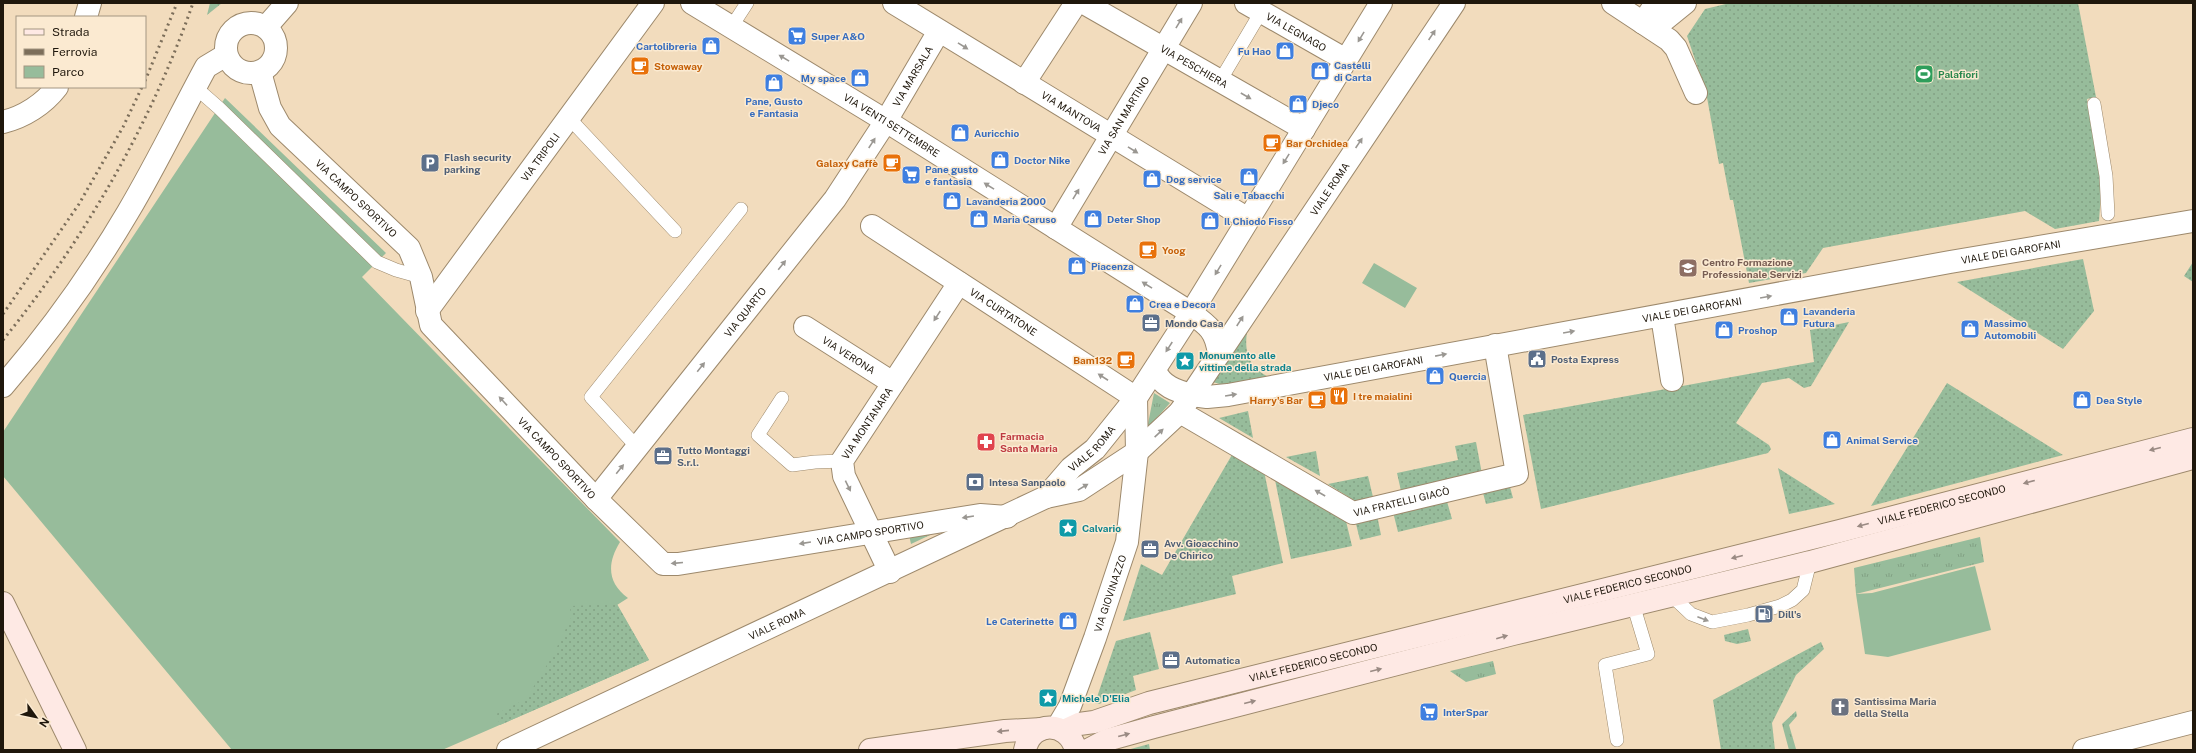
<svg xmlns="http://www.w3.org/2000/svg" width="2196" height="753" font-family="'Public Sans',sans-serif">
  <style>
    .grass { fill: url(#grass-tufts) }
    .park { fill: #97bc9b }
    .garden { fill: url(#garden-dots) }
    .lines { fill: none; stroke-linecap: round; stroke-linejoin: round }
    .service-casing { stroke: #9d896c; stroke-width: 14 }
    .minor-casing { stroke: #9d896c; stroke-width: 24 }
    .tertiary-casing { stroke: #9d896c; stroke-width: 24 }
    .secondary-casing { stroke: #9d896c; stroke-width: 24 }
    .service { stroke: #fff; stroke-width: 13 }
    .minor { stroke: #fff; stroke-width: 22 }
    .tertiary { stroke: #fff; stroke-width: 22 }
    .secondary { stroke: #fee9e4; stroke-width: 22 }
    .rail { stroke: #7c6e5a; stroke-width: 3; stroke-dasharray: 2 4; stroke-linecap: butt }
    .oneway { fill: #9a9792 }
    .oneway2 { fill: #9a8a83 }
    .labels { text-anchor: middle; stroke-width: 3; stroke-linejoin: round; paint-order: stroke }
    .street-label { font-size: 10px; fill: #1f170c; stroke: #fbead1 }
    .shop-label { font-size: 10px; font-weight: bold; fill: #366cbe; stroke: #fbead1; text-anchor: start }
    .food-label { font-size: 10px; font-weight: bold; fill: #c56008; stroke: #fbead1; text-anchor: start }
    .leisure-label { font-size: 10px; font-weight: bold; fill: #27864d; stroke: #fbead1; text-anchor: start }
    .service-label { font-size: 10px; font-weight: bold; fill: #4e5e75; stroke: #fbead1; text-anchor: start }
    .education-label { font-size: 10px; font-weight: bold; fill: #785e54; stroke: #fbead1; text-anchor: start }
    .culture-label { font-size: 10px; font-weight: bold; fill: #0d838f; stroke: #fbead1; text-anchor: start }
    .health-label { font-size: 10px; font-weight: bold; fill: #be3a42; stroke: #fbead1; text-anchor: start }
    .worship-label { font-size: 10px; font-weight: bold; fill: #5b616d; stroke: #fbead1; text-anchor: start }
  </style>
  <defs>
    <pattern id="grass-tufts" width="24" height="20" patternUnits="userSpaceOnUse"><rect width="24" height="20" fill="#97bc9b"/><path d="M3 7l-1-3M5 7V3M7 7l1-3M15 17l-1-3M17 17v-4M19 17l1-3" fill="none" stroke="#82a184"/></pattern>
    <pattern id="garden-dots" width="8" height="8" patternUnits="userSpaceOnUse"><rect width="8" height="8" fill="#97bc9b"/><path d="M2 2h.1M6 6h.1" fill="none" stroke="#82a184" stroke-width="1.8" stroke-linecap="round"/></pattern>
  </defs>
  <rect width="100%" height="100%" fill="#f2dcbd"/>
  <path class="grass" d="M210,3H222L207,15Z
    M1154,393L1170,403L1147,429Z
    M945,528L911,544L909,535Z
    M1980,537L1984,562L1856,594L1854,568Z
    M1493,661L1496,674L1466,682L1450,671Z
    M1796,711L1797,716L1789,725L1796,749L1789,750L1782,724Z"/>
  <path class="park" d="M225,98L386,253L362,277L620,542C607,563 607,583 628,598L617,605L649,660L442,750H232L3,476V432Z
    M1374,263L1417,288L1405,308L1362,283Z
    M1975,566L1991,630L1888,657L1865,654L1856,594L1872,593Z"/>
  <path class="garden" d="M1730,3H2078L2096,97L2087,99L2102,179L2099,221L2055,229L2025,211L1823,248L1806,273L1749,283L1733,200H1730L1723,163L1719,164L1706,92L1687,36L1705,9Z
    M2083,259L2094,311L2063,349L1957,282Z
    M2193,262V282L2184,276Z
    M1849,322L1811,386L1804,388L1789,378L1762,383L1736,423L1769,445L1771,449L1768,453L1541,509L1523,415L1814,362L1810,330Z
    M1247,332C1244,352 1249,368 1269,377L1226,386L1213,382Z
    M1947,383L2063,455L1871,506Z
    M1248,411L1253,438L1219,418Z
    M1476,442L1482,474L1401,491L1397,473L1458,460L1455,446Z
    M1316,451L1320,476L1286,457Z
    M1233,453L1264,471L1283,563L1232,576L1236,594L1123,621L1141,564L1162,575Z
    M1778,468L1835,504L1789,514Z
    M1274,475L1345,517L1352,546L1291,559Z
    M1368,476L1373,497L1355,501L1328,484Z
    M1510,487L1513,498L1486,504L1483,493Z
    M1446,498L1452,519L1398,532L1393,512Z
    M1377,515L1381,535L1360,540L1355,520Z
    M617,604L649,660L500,725L496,714L526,699L553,655L571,618L570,606Z
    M1748,629L1751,641L1737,644L1725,641L1724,635Z
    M1150,632L1159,669L1133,676L1136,690L1099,704L1095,703L1116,641Z
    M1821,642L1824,649L1796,675L1772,723L1775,750H1721L1713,700Z
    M1149,744L1150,750H1126H1127Z"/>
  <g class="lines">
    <g class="service-casing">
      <path id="service" d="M732,26L747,3
        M1220,81L1261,12
        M195,87L219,108L377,262L396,270L421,277
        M2094,104L2106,176L2108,214
        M569,118L675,231
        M782,398L758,435L792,465L815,462L842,461
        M637,447L591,397L741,209
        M1672,596L1691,614L1712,622L1748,615L1780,606L1792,600L1803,590L1810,562
        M1617,740L1605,665L1648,654L1633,604"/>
    </g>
    <g class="minor-casing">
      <g id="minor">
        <path id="s1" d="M692,3L886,121L1191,313"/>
        <path id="s2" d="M894,3L1248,219"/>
        <path id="s3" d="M1084,3L1304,129"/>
        <path id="s4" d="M1246,3L1346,60"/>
        <path d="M1613,3L1669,40L1676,48L1696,93"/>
        <path d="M86,17L90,3"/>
        <circle cx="251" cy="48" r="25"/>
        <path d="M1643,23L1656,3"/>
        <path d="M266,27L287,3"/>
        <path d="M1653,29L1685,3"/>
        <path id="s5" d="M260,72L270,108L280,126L409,248L421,277L431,325L596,499L663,564H678L980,515L1007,517"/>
        <path d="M1024,83L1076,3"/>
        <path d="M3,122C24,117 44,104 57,87"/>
        <path id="s6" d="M872,226L1136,398"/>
        <path id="s7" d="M1056,228L1191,3"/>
        <path id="s8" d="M427,311L653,3"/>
        <path d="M1662,316L1672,380"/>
        <path id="s9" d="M805,327L893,383"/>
        <path d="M3,386C50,332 92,273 128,212C156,165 180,115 206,67L226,55"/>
        <path id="s10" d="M1192,395L1207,397L1228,395L1950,262L2193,221"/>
        <path id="s11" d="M1180,412L1353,513L1517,474L1495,345"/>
        <path id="s12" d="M596,499L835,199L886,121L939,31"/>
        <path id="s13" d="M890,572L844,476L842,461L959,283"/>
        <path d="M2084,750L2193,722"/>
      </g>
    </g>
    <g class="tertiary-casing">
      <g id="tertiary">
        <path d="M1191,313C1209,326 1216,331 1219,354"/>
        <path d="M1155,370C1161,386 1176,391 1192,395"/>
        <path id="s14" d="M1046,497L1071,468L1095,449L1136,398L1191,313L1381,3"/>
        <path id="s15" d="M1057,728L1070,706L1095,638L1127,542L1137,452L1136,398"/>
        <path id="s16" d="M508,750L1046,497L1079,490L1137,452L1180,412L1454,3"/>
      </g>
    </g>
    <g class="secondary-casing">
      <g id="secondary">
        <path d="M3,603L75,750"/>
        <path id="s17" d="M1064,731L1079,724L1094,722L1149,703L1840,531L2193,439"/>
        <path d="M870,750L1005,731L1042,729"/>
        <path d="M1025,750C1031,720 1068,720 1076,750"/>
        <path d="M1088,750L1107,740L1154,727L1513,634L1810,562L2193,458"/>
      </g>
    </g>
    <use href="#service" class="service"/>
    <use href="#minor" class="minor"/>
    <use href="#tertiary" class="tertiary"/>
    <use href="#secondary" class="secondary"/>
    <path class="rail" d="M145,81L177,3
      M3,314L79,204L123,127L142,87
      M3,340C84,240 151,124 193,3"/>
  </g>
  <defs><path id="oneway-solid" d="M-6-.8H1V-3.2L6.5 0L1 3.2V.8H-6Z"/></defs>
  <g class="oneway">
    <use href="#oneway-solid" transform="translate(1179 23) rotate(-59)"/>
    <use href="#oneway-solid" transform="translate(1432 35) rotate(-56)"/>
    <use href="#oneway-solid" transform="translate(1361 37) rotate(121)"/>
    <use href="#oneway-solid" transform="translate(963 46) rotate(32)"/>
    <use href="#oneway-solid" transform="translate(784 58) rotate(-149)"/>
    <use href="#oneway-solid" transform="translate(1246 96) rotate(30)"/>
    <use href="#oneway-solid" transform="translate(872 143) rotate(-57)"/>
    <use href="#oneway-solid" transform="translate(1359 143) rotate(-56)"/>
    <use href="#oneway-solid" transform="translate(1133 150) rotate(32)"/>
    <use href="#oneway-solid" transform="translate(1286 159) rotate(122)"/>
    <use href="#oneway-solid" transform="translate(989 186) rotate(-148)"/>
    <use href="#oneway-solid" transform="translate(1076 194) rotate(-59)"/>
    <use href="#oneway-solid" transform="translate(782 265) rotate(-51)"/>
    <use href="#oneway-solid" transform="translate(1218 270) rotate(121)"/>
    <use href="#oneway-solid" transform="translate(1147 285) rotate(-148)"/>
    <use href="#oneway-solid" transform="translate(1766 297) rotate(-10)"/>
    <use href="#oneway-solid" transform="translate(937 316) rotate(123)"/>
    <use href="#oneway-solid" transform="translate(1240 321) rotate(-57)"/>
    <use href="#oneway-solid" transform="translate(1569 332) rotate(-10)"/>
    <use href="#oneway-solid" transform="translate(1169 347) rotate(123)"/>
    <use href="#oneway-solid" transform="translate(1441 355) rotate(-11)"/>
    <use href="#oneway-solid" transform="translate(701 367) rotate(-51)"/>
    <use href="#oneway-solid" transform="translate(1103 377) rotate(-147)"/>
    <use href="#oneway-solid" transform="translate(1231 395) rotate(-9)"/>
    <use href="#oneway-solid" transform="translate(503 401) rotate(-133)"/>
    <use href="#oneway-solid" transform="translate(1159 433) rotate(-43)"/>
    <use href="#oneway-solid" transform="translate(620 469) rotate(-51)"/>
    <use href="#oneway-solid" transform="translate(848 486) rotate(64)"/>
    <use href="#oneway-solid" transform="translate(1083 487) rotate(-31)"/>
    <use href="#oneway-solid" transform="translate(1320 493) rotate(-150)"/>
    <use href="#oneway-solid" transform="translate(968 517) rotate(171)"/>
    <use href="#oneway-solid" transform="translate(805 543) rotate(171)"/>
    <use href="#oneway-solid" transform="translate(677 563) rotate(175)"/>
    <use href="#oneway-solid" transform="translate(1703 619) rotate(21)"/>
  </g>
  <g class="oneway2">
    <use href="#oneway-solid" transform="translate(2155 449) rotate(166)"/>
    <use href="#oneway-solid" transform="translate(2029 482) rotate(165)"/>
    <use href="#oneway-solid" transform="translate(1863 525) rotate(165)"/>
    <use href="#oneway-solid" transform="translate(1737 557) rotate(166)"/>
    <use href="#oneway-solid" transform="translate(1502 637) rotate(-16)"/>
    <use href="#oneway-solid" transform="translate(1376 670) rotate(-14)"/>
    <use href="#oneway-solid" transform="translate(1250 702) rotate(-14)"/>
    <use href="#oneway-solid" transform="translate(1003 731) rotate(174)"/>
    <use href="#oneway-solid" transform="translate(1124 735) rotate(-15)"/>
  </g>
  <defs>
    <g id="supermarket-square" transform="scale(1)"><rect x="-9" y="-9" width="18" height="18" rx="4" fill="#3f7fe0" stroke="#fbead1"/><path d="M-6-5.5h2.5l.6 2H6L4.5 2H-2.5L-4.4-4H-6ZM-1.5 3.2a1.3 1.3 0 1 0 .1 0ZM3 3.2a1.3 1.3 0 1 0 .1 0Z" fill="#fff"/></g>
    <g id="shop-square" transform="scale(1)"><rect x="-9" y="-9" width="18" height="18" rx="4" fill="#3f7fe0" stroke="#fbead1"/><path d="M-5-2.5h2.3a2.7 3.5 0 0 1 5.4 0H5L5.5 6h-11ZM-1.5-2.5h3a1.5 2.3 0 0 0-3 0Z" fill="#fff"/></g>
    <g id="cafe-square" transform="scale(1)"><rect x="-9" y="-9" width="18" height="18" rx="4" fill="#e8710a" stroke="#fbead1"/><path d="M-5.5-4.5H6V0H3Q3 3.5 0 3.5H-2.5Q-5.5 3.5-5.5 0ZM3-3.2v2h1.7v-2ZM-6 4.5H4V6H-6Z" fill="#fff"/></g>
    <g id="stadium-square" transform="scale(1)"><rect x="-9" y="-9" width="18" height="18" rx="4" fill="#2e9e5b" stroke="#fbead1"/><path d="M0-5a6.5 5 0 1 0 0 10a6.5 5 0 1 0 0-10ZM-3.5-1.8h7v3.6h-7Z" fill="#fff"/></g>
    <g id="parking-square" transform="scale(1)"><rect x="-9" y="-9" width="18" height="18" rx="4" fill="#5c6f8a" stroke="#fbead1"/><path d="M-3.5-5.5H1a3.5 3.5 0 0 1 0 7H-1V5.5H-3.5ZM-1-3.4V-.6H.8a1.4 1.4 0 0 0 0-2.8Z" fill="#fff"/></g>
    <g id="university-square" transform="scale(1)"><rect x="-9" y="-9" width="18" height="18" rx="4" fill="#8d6e63" stroke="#fbead1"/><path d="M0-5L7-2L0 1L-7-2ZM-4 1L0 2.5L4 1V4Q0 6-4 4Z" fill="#fff"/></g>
    <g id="office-square" transform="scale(1)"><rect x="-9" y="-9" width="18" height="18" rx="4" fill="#5c6f8a" stroke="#fbead1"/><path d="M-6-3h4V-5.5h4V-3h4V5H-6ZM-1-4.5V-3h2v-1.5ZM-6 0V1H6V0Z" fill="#fff"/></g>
    <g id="civic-square" transform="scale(1)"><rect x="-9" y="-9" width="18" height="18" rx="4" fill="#5c6f8a" stroke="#fbead1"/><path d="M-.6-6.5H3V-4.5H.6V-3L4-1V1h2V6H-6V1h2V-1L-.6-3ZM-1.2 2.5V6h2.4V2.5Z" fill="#fff"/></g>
    <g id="sight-square" transform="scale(1)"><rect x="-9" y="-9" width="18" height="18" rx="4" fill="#0f9aa8" stroke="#fbead1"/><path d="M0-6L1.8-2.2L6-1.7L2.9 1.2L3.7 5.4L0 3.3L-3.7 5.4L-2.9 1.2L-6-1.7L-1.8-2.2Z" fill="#fff"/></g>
    <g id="restaurant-square" transform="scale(1)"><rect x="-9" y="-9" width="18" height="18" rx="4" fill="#e8710a" stroke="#fbead1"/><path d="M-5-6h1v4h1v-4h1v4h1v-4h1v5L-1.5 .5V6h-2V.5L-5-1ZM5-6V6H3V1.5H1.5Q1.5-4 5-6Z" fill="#fff"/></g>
    <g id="pharmacy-square" transform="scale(1)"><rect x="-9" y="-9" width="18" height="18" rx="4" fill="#e0444e" stroke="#fbead1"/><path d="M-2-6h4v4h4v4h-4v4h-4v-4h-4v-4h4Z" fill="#fff"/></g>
    <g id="bank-square" transform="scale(1)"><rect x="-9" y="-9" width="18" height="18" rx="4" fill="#5c6f8a" stroke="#fbead1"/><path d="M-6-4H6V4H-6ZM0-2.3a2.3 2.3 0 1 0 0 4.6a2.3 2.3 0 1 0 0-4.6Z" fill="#fff"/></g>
    <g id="fuel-square" transform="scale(1)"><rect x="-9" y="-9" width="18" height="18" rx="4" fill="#5c6f8a" stroke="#fbead1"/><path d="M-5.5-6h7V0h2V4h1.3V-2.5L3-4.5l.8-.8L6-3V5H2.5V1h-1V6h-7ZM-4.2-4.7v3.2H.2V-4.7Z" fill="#fff"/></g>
    <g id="church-square" transform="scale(1)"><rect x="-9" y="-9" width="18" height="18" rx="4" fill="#6b7280" stroke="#fbead1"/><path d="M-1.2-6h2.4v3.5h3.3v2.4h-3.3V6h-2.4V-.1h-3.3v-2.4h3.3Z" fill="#fff"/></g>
  </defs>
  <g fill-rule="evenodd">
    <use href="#supermarket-square" x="797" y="36"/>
    <use href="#shop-square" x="711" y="46"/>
    <use href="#shop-square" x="1285" y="51"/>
    <use href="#cafe-square" x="640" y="66"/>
    <use href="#shop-square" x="1320" y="71"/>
    <use href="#stadium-square" x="1924" y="74"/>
    <use href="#shop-square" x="860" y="78"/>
    <use href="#shop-square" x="774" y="83"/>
    <use href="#shop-square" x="1298" y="104"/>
    <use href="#shop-square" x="960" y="133"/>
    <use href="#cafe-square" x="1272" y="143"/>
    <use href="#shop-square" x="1000" y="160"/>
    <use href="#parking-square" x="430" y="163"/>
    <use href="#cafe-square" x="892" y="163"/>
    <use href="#supermarket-square" x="911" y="175"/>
    <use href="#shop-square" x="1249" y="177"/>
    <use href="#shop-square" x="1152" y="179"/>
    <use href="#shop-square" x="952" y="201"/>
    <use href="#shop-square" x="979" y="219"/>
    <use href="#shop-square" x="1093" y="219"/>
    <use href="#shop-square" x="1210" y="221"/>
    <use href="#cafe-square" x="1148" y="250"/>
    <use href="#shop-square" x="1077" y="266"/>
    <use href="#university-square" x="1688" y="268"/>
    <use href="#shop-square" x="1135" y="304"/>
    <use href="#shop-square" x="1789" y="317"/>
    <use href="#office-square" x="1151" y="323"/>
    <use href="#shop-square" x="1970" y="329"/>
    <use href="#shop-square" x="1724" y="330"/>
    <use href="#civic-square" x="1537" y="359"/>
    <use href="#cafe-square" x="1126" y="360"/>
    <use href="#sight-square" x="1185" y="361"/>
    <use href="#shop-square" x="1435" y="376"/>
    <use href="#restaurant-square" x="1339" y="396"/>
    <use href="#cafe-square" x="1317" y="400"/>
    <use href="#shop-square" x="2082" y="400"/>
    <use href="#shop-square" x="1832" y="440"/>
    <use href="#pharmacy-square" x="986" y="442"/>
    <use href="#office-square" x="663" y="456"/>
    <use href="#bank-square" x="975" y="482"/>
    <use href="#sight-square" x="1068" y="528"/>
    <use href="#office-square" x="1150" y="549"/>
    <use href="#fuel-square" x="1764" y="614"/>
    <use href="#shop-square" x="1068" y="621"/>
    <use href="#office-square" x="1171" y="660"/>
    <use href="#sight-square" x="1048" y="698"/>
    <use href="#church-square" x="1840" y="707"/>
    <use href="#supermarket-square" x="1429" y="712"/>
  </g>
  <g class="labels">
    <g class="street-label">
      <text dy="4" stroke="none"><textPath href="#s4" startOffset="58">VIA LEGNAGO</textPath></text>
      <text dy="4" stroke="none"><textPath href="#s3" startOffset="127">VIA PESCHIERA</textPath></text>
      <text dy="4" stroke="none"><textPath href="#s12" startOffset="529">VIA MARSALA</textPath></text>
      <text dy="4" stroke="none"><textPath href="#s2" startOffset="208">VIA MANTOVA</textPath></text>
      <text dy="4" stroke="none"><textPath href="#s7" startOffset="131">VIA SAN MARTINO</textPath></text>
      <text dy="4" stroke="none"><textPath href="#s1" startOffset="234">VIA VENTI SETTEMBRE</textPath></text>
      <text dy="4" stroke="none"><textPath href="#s8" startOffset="191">VIA TRIPOLI</textPath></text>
      <text dy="4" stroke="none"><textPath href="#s16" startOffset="1025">VIALE ROMA</textPath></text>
      <text dy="4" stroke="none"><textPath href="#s5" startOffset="163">VIA CAMPO SPORTIVO</textPath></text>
      <text dy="4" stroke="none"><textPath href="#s10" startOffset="832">VIALE DEI GAROFANI</textPath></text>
      <text dy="4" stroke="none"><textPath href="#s10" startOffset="508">VIALE DEI GAROFANI</textPath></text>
      <text dy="4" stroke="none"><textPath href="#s6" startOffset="157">VIA CURTATONE</textPath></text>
      <text dy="4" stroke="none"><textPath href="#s12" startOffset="239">VIA QUARTO</textPath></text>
      <text dy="4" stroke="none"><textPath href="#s9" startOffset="52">VIA VERONA</textPath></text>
      <text dy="4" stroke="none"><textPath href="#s10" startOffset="184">VIALE DEI GAROFANI</textPath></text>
      <text dy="4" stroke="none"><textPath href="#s13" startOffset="167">VIA MONTANARA</textPath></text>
      <text dy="4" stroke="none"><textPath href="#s14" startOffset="67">VIALE ROMA</textPath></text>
      <text dy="4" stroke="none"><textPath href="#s5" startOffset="499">VIA CAMPO SPORTIVO</textPath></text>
      <text dy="4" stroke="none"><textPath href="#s11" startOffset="250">VIA FRATELLI GIACÒ</textPath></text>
      <text dy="4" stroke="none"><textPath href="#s17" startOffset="907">VIALE FEDERICO SECONDO</textPath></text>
      <text dy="4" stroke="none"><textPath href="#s5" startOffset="859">VIA CAMPO SPORTIVO</textPath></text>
      <text dy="4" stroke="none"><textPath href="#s17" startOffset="583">VIALE FEDERICO SECONDO</textPath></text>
      <text dy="4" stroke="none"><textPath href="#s15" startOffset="145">VIA GIOVINAZZO</textPath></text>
      <text dy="4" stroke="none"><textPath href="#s16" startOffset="297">VIALE ROMA</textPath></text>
      <text dy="4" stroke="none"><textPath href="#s17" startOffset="259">VIALE FEDERICO SECONDO</textPath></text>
    </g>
    <g class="shop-label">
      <text x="811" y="40">Super A&amp;O</text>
      <text x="697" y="50" text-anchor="end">Cartolibreria</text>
      <text x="1271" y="55" text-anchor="end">Fu Hao</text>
      <text x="1334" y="69">Castelli<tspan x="1334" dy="12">di Carta</tspan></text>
      <text x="846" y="82" text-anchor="end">My space</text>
      <text x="774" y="105" text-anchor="middle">Pane, Gusto<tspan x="774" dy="12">e Fantasia</tspan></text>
      <text x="1312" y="108">Djeco</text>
      <text x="974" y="137">Auricchio</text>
      <text x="1014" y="164">Doctor Nike</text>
      <text x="925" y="173">Pane gusto<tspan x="925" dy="12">e fantasia</tspan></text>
      <text x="1166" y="183">Dog service</text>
      <text x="1249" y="199" text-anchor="middle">Sali e Tabacchi</text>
      <text x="966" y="205">Lavanderia 2000</text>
      <text x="993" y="223">Maria Caruso</text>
      <text x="1107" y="223">Deter Shop</text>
      <text x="1224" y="225">Il Chiodo Fisso</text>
      <text x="1091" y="270">Piacenza</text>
      <text x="1149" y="308">Crea e Decora</text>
      <text x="1803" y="315">Lavanderia<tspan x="1803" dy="12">Futura</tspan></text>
      <text x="1984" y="327">Massimo<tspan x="1984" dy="12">Automobili</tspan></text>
      <text x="1738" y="334">Proshop</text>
      <text x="1449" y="380">Quercia</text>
      <text x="2096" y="404">Dea Style</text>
      <text x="1846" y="444">Animal Service</text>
      <text x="1054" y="625" text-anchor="end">Le Caterinette</text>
      <text x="1443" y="716">InterSpar</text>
    </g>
    <g class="food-label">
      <text x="654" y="70">Stowaway</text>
      <text x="1286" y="147">Bar Orchidea</text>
      <text x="878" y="167" text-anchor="end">Galaxy Caffè</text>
      <text x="1162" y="254">Yoog</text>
      <text x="1112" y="364" text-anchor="end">Bam132</text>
      <text x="1353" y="400">I tre maialini</text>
      <text x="1303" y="404" text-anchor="end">Harry's Bar</text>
    </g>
    <g class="leisure-label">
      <text x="1938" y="78">Palafiori</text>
    </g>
    <g class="service-label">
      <text x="444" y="161">Flash security<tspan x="444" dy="12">parking</tspan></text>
      <text x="1165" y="327">Mondo Casa</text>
      <text x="1551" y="363">Posta Express</text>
      <text x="677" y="454">Tutto Montaggi<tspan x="677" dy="12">S.r.l.</tspan></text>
      <text x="989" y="486">Intesa Sanpaolo</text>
      <text x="1164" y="547">Avv. Gioacchino<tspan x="1164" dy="12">De Chirico</tspan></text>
      <text x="1778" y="618">Dill's</text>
      <text x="1185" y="664">Automatica</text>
    </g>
    <g class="education-label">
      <text x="1702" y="266">Centro Formazione<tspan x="1702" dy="12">Professionale Servizi</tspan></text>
    </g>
    <g class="culture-label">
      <text x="1199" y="359">Monumento alle<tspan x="1199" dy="12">vittime della strada</tspan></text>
      <text x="1082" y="532">Calvario</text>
      <text x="1062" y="702">Michele D'Elia</text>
    </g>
    <g class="health-label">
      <text x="1000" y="440">Farmacia<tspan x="1000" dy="12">Santa Maria</tspan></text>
    </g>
    <g class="worship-label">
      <text x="1854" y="705">Santissima Maria<tspan x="1854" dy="12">della Stella</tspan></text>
    </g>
  </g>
  <rect width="2196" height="753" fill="none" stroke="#1f170c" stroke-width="8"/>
  <rect x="16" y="16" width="130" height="72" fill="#fbead1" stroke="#a39682"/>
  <rect x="24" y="29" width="20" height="6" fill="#fee9e4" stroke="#a39682"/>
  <text x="52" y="36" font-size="12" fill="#1f170c">Strada</text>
  <rect x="24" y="49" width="20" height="6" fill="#7c6e5a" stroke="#a39682"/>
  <text x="52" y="56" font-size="12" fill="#1f170c">Ferrovia</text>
  <rect x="24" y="66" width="20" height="12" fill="#97bc9b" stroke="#a39682"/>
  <text x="52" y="76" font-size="12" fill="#1f170c">Parco</text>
  <g transform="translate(36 717) rotate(123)" stroke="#fbead1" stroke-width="3" paint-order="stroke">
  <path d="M0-3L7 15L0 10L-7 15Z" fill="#1f170c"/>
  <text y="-6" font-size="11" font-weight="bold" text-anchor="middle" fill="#1f170c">N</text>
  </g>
</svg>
